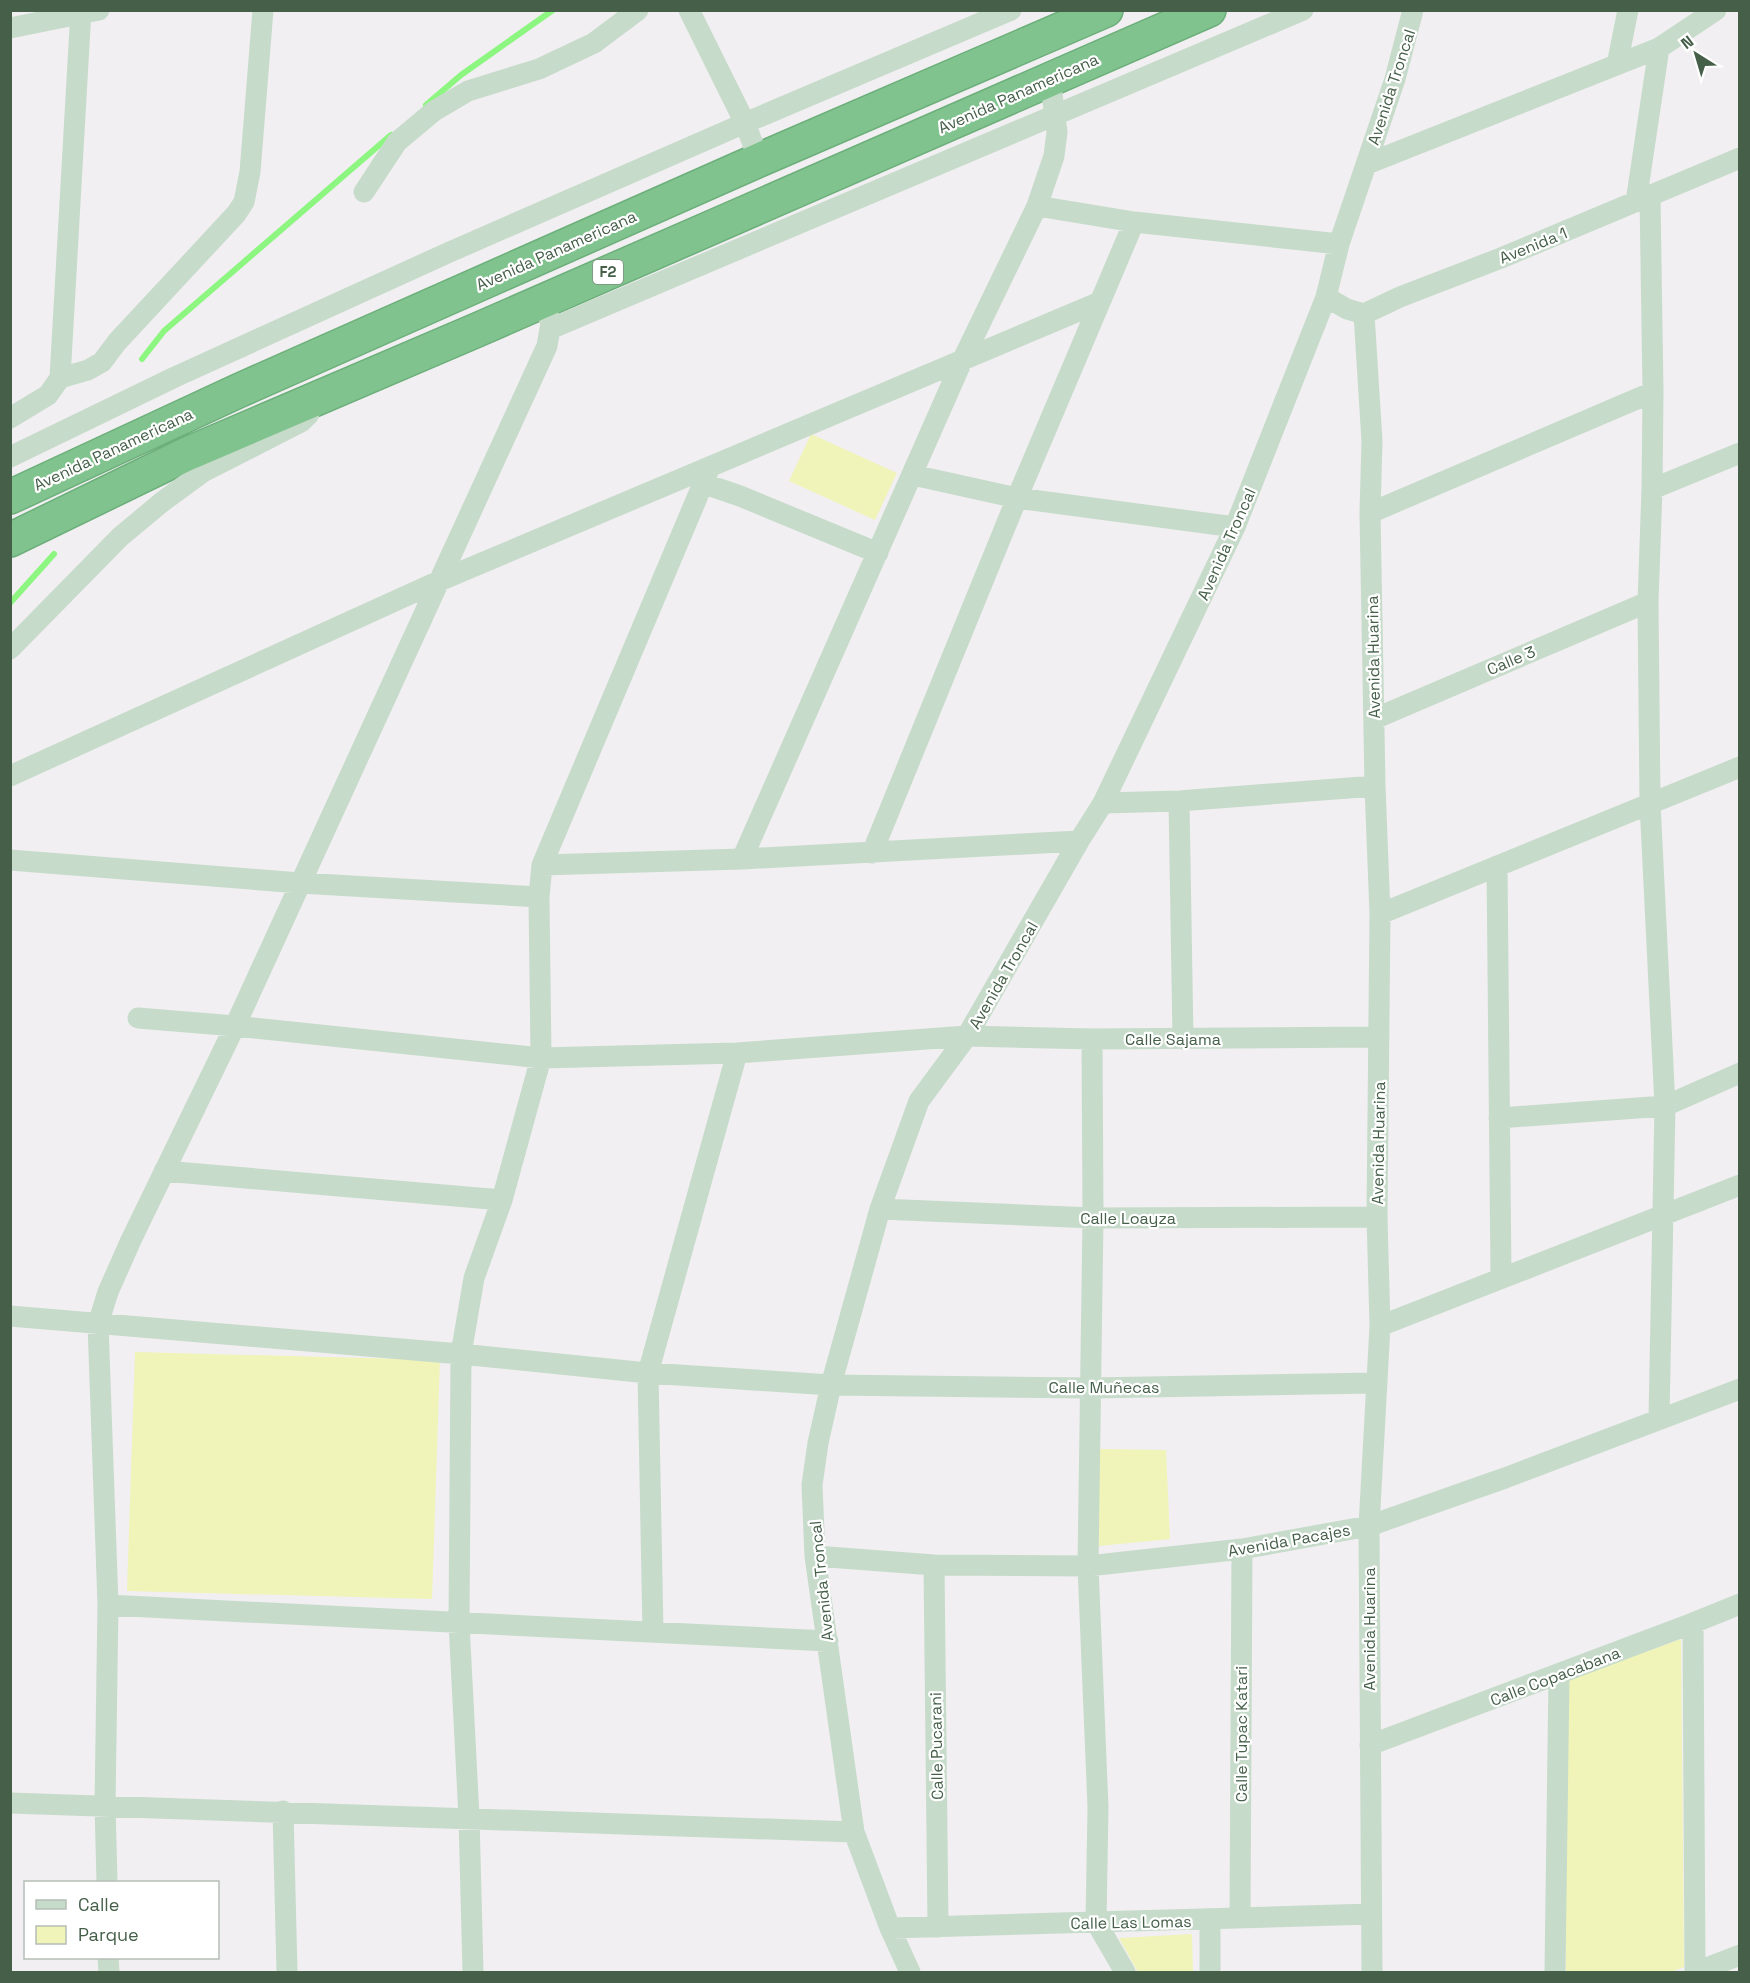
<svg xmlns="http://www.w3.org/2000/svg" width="1750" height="1983" font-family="'Space Grotesk',sans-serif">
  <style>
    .green { fill: #f0f4b8 }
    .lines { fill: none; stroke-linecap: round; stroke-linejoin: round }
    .stream { stroke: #8df680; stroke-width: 6 }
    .highway-casing { stroke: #6caf7a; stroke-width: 36 }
    .street { stroke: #c7dbca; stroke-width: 21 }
    .highway { stroke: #81c38e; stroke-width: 33 }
    .labels { text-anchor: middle; stroke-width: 4.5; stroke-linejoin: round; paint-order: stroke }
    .shield { fill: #fff; stroke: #7d8f80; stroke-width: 1.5 }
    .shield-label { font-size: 15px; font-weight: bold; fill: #455f49 }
    .street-label { font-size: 16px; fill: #455f49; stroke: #fff }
  </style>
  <rect width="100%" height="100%" fill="#f1eff2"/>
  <path class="green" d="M811,434L897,473L875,520L789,481Z
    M135,1352L440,1360L432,1599L127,1591Z
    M1099,1449L1166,1450L1170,1539L1099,1546Z
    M1681,1639L1684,1967L1670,1972H1566V1681Z
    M1192,1934L1193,1972H1138L1119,1938Z"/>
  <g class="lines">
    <path class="stream" d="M426,105L461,75L553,10
      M142,359L164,331L391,135
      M10,603L54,554"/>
    <g class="highway-casing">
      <path id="highway" d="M10,497L238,391L759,160L1106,10
        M10,540L187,454L477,330L1209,10"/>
    </g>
    <path class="street" d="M689,10L745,123L759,160
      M10,28L99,10
      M1617,65L1628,10
      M1367,164L1659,48L1716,10
      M364,192L397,142L434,111L468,91L539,69L594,43L638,10
      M1650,196L1653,392L1652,489L1648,602L1650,803L1665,1106L1659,1419
      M1636,202L1659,48
      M1037,206L1134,222L1339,244
      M1326,297L1347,309L1364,314L1400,297L1501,258L1740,158
      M1364,314L1372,441L1370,513L1375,786L1380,914L1377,1217L1380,1326L1369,1526L1372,1972
      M550,329L1303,10
      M60,378L88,370L102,362L117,342L236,214L244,202L250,172L263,10
      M10,418L48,395L60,378L81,10
      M10,457L175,377L452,251L745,123L1011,10
      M913,475L1017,498L1235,527
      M702,483L740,496L878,553
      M1652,489L1740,453
      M1370,513L1653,392
      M10,649L120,537L162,502L203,472L301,422L309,414
      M1374,719L1648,602
      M10,776L439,581L1100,302
      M1179,801L1183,1039
      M1103,803L1179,801L1375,786
      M872,853L1017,498L1134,222
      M742,859L962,361L1037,206L1054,156L1057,132L1050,79
      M10,860L300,883L539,897
      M542,865L742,859L1079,841
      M1497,866L1501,1278
      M1380,914L1740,767
      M138,1018L235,1026L541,1058L737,1053L967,1036L1092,1039L1379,1037
      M1092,1039L1093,1218L1088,1566L1098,1807L1096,1922L1125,1972
      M1499,1118L1665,1106L1740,1073
      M164,1171L502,1200
      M880,1209L1093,1218L1377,1217
      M10,1316L461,1354L648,1373L831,1385L1091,1388L1376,1383
      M1380,1326L1740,1185
      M815,1556L934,1565L1088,1566L1242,1549L1369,1526L1505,1478L1740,1389
      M934,1565L938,1927
      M108,1605L828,1641
      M1693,1623L1695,1972
      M653,1632L648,1373L737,1053
      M1370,1745L1693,1623L1740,1604
      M10,1803L854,1832
      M283,1811L287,1972
      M107,1882L105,1805L108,1605L98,1324L108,1292L131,1240L235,1026L547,346L551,323L543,301
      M1240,1918L1242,1549
      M1210,1920V1972
      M890,1928L1371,1914
      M108,1958L109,1972
      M473,1972L469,1817L459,1623L461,1354L474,1278L502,1200L541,1058L539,897L542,865L710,467
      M910,1972L890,1928L854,1832L815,1556L812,1485L818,1443L831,1385L880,1209L919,1101L967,1036L1079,841L1103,803L1235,527L1326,297L1339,244L1395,79L1413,10
      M1555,1972L1559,1675
      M1696,1972L1740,1955"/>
    <use href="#highway" class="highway"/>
  </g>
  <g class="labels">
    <rect class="shield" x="593" y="260" width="30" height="24" rx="4.5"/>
    <g class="shield-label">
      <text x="608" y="277">F2</text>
    </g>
    <g class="street-label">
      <text transform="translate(1391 87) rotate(-72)" y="6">Avenida Troncal</text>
      <text transform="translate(1018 93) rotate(-24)" y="6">Avenida Panamericana</text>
      <text transform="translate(1533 245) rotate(-22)" y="6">Avenida 1</text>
      <text transform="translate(556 250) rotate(-24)" y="6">Avenida Panamericana</text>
      <text transform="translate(113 449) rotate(-25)" y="6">Avenida Panamericana</text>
      <text transform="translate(1226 544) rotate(-66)" y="6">Avenida Troncal</text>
      <text transform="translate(1373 657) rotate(-91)" y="6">Avenida Huarina</text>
      <text transform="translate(1511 660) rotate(-23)" y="6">Calle 3</text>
      <text transform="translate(1003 975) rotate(-60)" y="6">Avenida Troncal</text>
      <text x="1173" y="1045">Calle Sajama</text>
      <text transform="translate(1378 1143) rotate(-89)" y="6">Avenida Huarina</text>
      <text x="1128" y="1224">Calle Loayza</text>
      <text x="1104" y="1393">Calle Muñecas</text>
      <text transform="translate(1289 1540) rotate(-10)" y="6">Avenida Pacajes</text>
      <text transform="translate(821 1581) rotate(-96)" y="6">Avenida Troncal</text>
      <text transform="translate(1369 1629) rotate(-90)" y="6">Avenida Huarina</text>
      <text transform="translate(1555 1676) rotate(-21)" y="6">Calle Copacabana</text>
      <text transform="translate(1241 1734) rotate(-90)" y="6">Calle Tupac Katari</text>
      <text transform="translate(936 1746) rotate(-91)" y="6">Calle Pucarani</text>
      <text transform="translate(1131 1922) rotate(-1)" y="6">Calle Las Lomas</text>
    </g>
  </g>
  <rect width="1750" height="1983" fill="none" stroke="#455f49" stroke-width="24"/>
  <rect x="24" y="1881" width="195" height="78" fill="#ffffff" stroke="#b5bfb6" stroke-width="1.5"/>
  <rect x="36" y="1900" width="30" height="9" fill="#c7dbca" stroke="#b5bfb6" stroke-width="1.5"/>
  <text x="78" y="1911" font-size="18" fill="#455f49">Calle</text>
  <rect x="36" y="1926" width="30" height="18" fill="#f0f4b8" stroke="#b5bfb6" stroke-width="1.5"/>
  <text x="78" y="1941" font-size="18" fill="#455f49">Parque</text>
  <g transform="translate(1696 54) rotate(323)" stroke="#ffffff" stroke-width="4.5" paint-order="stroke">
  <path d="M0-4.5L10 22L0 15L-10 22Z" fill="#455f49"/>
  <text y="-9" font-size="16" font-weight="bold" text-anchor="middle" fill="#455f49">N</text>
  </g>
</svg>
